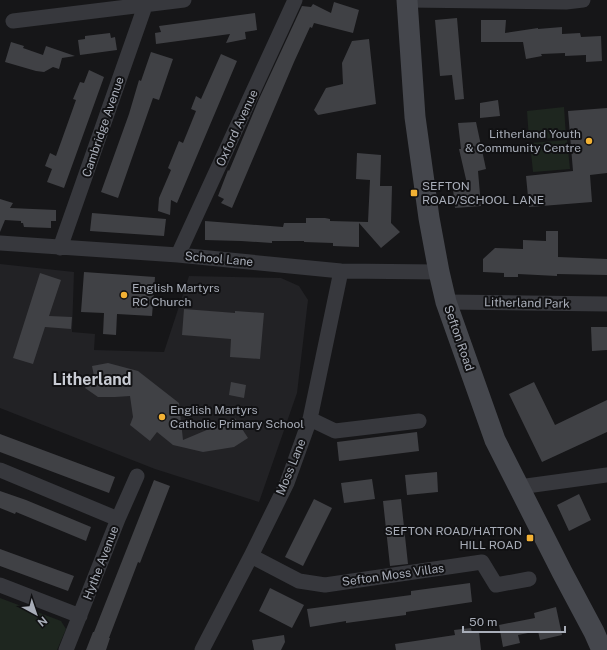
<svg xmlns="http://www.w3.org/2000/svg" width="607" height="650" font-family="'Public Sans',sans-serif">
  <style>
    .built { fill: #222225 }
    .green { fill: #1e261f }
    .building { fill: #404145 }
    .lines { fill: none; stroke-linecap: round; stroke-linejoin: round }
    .street { stroke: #37383d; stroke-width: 15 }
    .secondary { stroke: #45474d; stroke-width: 21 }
    .poi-dot { fill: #f2b134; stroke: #111113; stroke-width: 1.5 }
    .labels { text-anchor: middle; stroke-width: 4; stroke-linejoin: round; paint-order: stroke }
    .street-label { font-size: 12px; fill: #a8adb8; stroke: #111113 }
    .poi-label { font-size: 12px; fill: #a8adb8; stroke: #111113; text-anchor: start }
    .district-label { font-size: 16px; font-weight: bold; fill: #c9ccd4; stroke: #111113 }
  </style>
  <rect width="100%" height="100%" fill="#161618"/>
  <path class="built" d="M0,264L74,272L72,332L95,334L94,350L164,352L189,276L281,278L299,286L308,300L297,393L259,502L155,469L0,408Z"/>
  <path class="green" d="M564,107L566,137L529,140L527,111Z
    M567,140L570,169L533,172L530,143Z
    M0,598L61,621L66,629L57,650H0Z"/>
  <path class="building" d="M334,2L359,10L353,33L314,23L312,28L310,27L294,62L232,208L221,203L224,199L218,196L228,170L229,171L259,99L302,6L311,7L313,4L331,13Z
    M255,13L257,30L245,32L246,39L226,43L230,34L156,44L155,33L161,32L159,26Z
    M457,18L464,99L455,100L452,75L440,76L435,20Z
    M481,20H506L505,33L538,28V29L562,27V34L580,33L581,37L601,36L602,61L586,62V55L565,56V53L541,54L542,56L526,59L523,42H481Z
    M110,33L111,38L115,37L117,50L80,55L78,40L85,39V36Z
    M369,39L376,104L318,115L314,110L326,88L343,84L342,63L352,41Z
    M11,42L24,46L23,48L43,55L46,46L75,56L62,58L59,69L53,67L44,72L36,71L5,62Z
    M151,52L173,59L159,100L153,98L118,198L101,192L129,114L139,80L141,81Z
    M221,54L237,61L177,203L171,200L170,215L158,211L159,198L171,170L168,168L179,141L183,143L196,111L191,109L196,96L201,99Z
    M89,70L104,77L64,188L47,182L52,169L45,166L50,153L56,156L76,100L73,99L80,82L84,83Z
    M498,100L500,116L480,118V103Z
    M607,108V173L590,175L592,202L529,207L526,176L573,171L568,111Z
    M476,122L486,169L478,171L481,206L455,208L453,189L468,188L459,149H461L458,123Z
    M357,153L381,155L380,186H392L391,223L400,232L381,248L359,223V247L333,246V243L304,242V241H272V243L241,241L205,240V221L283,227L284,223H306V218H325L330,219V221L368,222L370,180L356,179Z
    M0,199L13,203L10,208L56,210V221H51V228L24,227L23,223H21V221L5,220L0,232Z
    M92,213L166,219L164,236L90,231Z
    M546,231H558V257L607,259V275L557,274V276L518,274V277H504V273L483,272V259L495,248L523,249V240L546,241Z
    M84,272L155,277L152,316L117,314L116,335L103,334L104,313L81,312Z
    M40,273L61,280L49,316L72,317L71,329L45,327L33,364L13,358Z
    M184,309L235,313V311L264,313L260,359L230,357L231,339L182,335Z
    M591,327H607V350L592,351Z
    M108,363L138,371L179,403L183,440L235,418L248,438L234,447L203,452L173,445L157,432L150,441L130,425L133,417L130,396L115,397H98L85,388L94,376L92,366Z
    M231,382L246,385L244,398L229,395Z
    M534,382L555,425L607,400V432L542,462L509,394Z
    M417,432L419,451L339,461L337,442Z
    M0,434L115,477L109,493L0,452Z
    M437,472L438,492L407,495L405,475Z
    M372,479L375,499L344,503L341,483Z
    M154,480L170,486L140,563L138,562L109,638H110L106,650H86L93,632H94Z
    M0,491L26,500L91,527L86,541L16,512L15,514L0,508Z
    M579,494L591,520L569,531L557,505Z
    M314,499L332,508L303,566L285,557Z
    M401,499L408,564L390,566L383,501Z
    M0,549L74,576L68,591L0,566Z
    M470,583L472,602L406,612V615L346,623V621L310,627L307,609L411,595V591Z
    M270,588L304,605L292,628L259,611Z
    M556,607L562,635L540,640L538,631L518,635L520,643L503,647L499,625L535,618L534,613Z
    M471,628L472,633L479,632L481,650H396L395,644L455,635L454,630Z
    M284,635L285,642L281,650H254L252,640Z"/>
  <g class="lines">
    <path class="street" d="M407,0L566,2L583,0
      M13,21L184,0
      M0,243L178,255L341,271L439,272
      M60,248L145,6
      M178,255L295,0
      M446,302L607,304
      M310,419L335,431L419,421
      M0,470L118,519
      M519,487L607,475
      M251,556L299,581L325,585L482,562L496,585L529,579
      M0,585L80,616
      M66,650L118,519L137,476
      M202,650L251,556L287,483L310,419L341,271"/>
    <path class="secondary" d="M407,0L415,117L429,218L439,272L446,302L495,440L562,572L594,632L602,650"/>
  </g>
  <g class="poi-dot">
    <circle cx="589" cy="141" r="4"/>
    <rect x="410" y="189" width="8" height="8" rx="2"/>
    <circle cx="124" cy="295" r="4"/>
    <circle cx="162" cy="417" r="4"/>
    <rect x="526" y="534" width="8" height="8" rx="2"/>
  </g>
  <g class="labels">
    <g class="street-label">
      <text transform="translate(103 127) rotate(-71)" y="4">Cambridge Avenue</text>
      <text transform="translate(237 128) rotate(-65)" y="4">Oxford Avenue</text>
      <text transform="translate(219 259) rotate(5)" y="4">School Lane</text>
      <text transform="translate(527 303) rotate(1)" y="4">Litherland Park</text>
      <text transform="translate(459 338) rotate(71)" y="4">Sefton Road</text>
      <text transform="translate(291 467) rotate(-68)" y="4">Moss Lane</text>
      <text transform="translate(101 563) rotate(-69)" y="4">Hythe Avenue</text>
      <text transform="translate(393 575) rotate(-8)" y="4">Sefton Moss Villas</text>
    </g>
    <g class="poi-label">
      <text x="581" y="138" text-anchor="end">Litherland Youth<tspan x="581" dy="14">&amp; Community Centre</tspan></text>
      <text x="422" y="190">SEFTON<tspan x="422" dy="14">ROAD/SCHOOL LANE</tspan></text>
      <text x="132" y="292">English Martyrs<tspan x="132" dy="14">RC Church</tspan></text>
      <text x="170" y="414">English Martyrs<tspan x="170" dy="14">Catholic Primary School</tspan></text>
      <text x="522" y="535" text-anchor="end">SEFTON ROAD/HATTON<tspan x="522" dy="14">HILL ROAD</tspan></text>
    </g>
    <g class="district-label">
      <text x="92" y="385">Litherland</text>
    </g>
  </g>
  <g transform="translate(36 614) rotate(140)" stroke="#111113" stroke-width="3" paint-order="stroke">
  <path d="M0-3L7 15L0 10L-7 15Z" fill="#a8adb8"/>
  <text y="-6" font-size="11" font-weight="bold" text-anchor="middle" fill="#a8adb8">N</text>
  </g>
  <path d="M463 626v6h102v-6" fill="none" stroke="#a8adb8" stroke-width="2"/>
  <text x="469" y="626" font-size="12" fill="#a8adb8" stroke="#111113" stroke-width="3" paint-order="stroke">50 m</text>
</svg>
